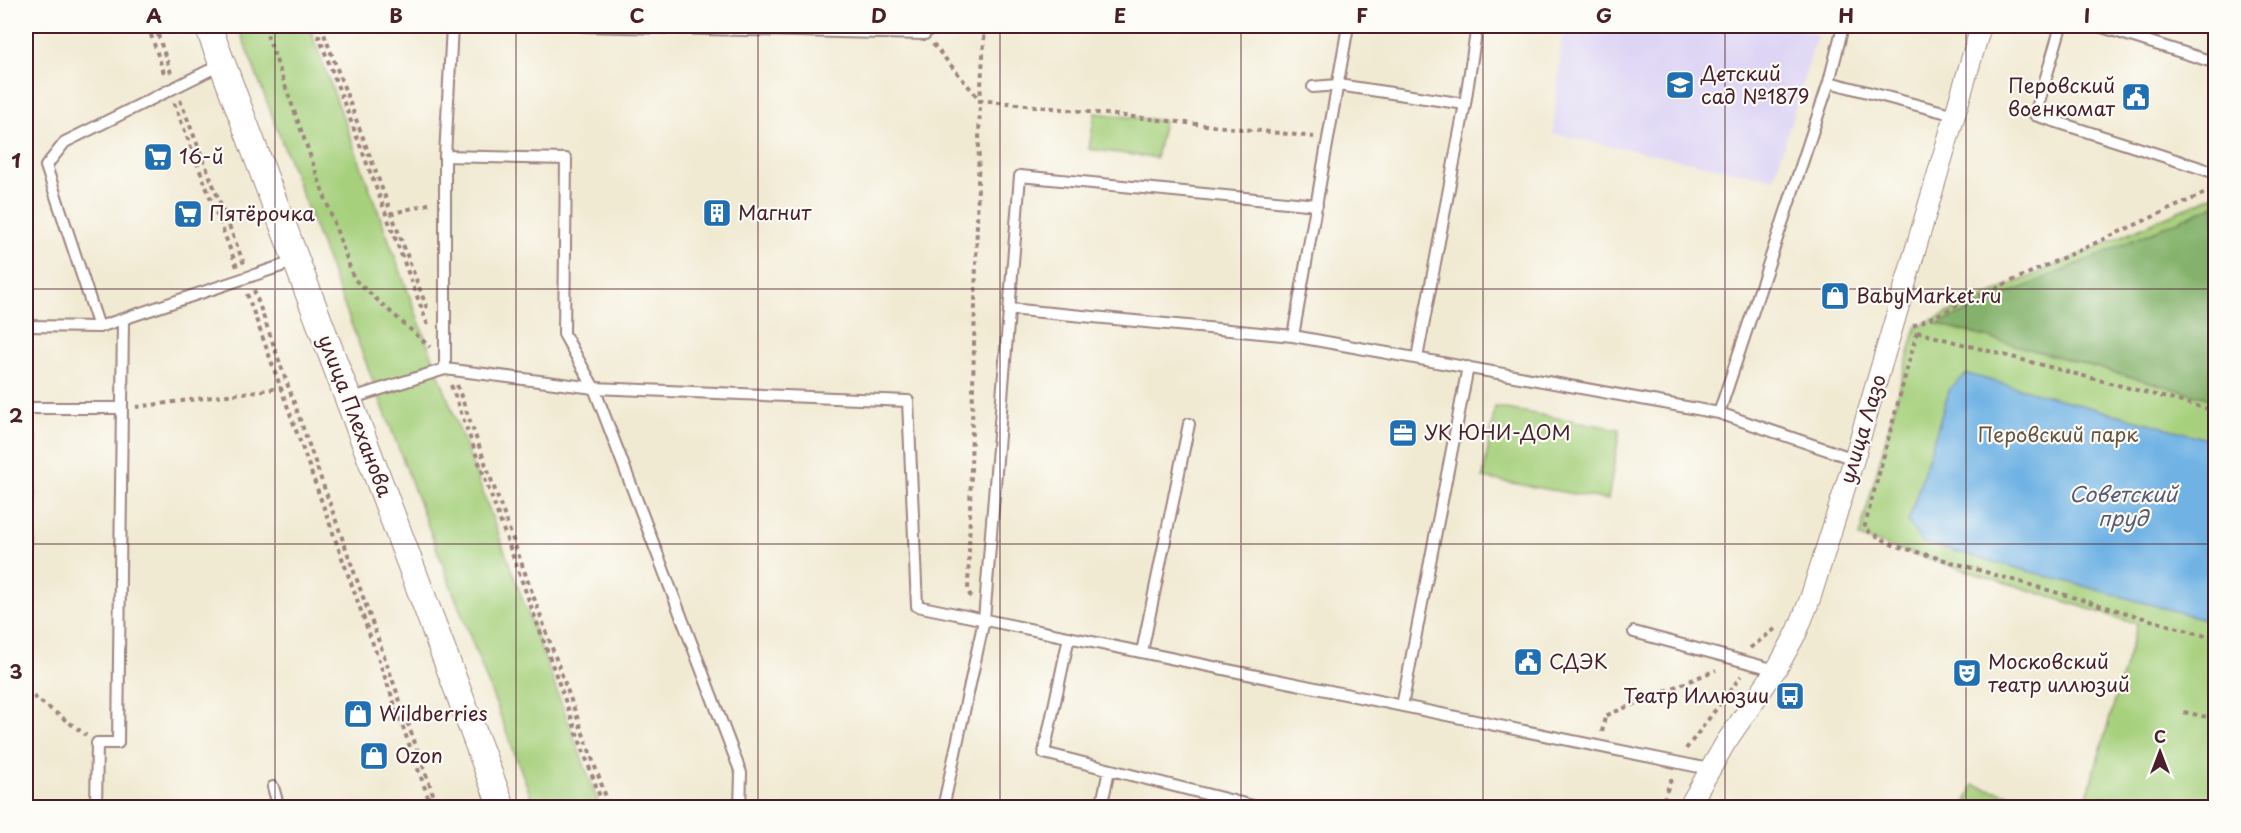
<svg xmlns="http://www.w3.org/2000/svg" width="2241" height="833" font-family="'Playpen Sans',sans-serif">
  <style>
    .built { fill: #ded5f5 }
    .green { fill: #a6d07c; stroke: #787854; stroke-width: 1.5 }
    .forest { fill: #84b26c; stroke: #67684c; stroke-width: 1.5 }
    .water { fill: #6fb2e4; stroke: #5c6888; stroke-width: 1.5 }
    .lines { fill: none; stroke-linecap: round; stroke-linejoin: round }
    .service-casing { stroke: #9e847f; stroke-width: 14 }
    .minor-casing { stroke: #9e847f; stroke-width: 22 }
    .tertiary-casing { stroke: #9e847f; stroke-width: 28 }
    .path { stroke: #9e847f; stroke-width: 4; stroke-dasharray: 4.5 4.5; stroke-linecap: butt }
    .service { stroke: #fff; stroke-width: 10 }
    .minor { stroke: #fff; stroke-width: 20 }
    .tertiary { stroke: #fff; stroke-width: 26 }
    .grid { fill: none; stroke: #4a1f2b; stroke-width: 1.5; stroke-opacity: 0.55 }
    .labels { text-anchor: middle; stroke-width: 4.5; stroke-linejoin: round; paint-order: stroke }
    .poi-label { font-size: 20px; fill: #4a1f2b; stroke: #fdfcf7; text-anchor: start }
    .street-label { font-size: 20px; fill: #4a1f2b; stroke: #fdfcf7 }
    .park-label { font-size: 20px; fill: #665443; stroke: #fdfcf7 }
    .water-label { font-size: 21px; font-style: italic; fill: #595a75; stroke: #fdfcf7 }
    .neatline { fill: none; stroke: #4a1f2b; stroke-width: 2 }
    .grid-label { font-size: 20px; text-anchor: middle; font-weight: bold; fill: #4a1f2b }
  </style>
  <rect width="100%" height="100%" fill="#fdfcf7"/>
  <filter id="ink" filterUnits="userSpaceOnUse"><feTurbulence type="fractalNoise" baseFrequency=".0167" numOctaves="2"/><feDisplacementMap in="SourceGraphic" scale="12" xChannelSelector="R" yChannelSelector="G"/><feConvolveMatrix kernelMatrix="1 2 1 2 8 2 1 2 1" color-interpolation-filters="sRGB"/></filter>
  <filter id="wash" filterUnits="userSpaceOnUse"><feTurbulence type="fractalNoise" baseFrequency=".008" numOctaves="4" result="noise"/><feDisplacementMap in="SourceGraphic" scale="24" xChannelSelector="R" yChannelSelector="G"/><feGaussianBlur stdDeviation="1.35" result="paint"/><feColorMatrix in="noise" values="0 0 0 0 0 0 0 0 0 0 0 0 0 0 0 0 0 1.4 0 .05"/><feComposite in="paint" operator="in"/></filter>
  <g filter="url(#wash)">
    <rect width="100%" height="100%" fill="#f1ead3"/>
    <path class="built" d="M1563,26H1793L1817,35L1774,179L1553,134Z"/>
    <path class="green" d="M238,26H309L600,807H535Z
      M1095,113L1164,121L1156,158L1089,149Z
      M2215,195V807H2084L2137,624L1859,537L1916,327Z
      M1495,407L1620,429L1608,500L1483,478Z
      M26,437H36L33,639H26Z
      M1973,785L2058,807H1964Z"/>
    <path class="forest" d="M2215,205V400L1938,324Z"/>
    <path class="water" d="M1967,374L2215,441V622L1921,542L1908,522L1950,388Z"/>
  </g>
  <g filter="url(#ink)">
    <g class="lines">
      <g class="service-casing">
        <path id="service" d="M583,26L925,34
          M2061,26L2035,115L2216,173
          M2099,26L2216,63
          M222,64L65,142L46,166L99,327L296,261
          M1829,82L1955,115
          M1313,87L1338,85L1465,104
          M445,156L566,159L564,334L594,388L741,773L740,808
          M1009,309L1293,336L1719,413L1854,459
          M26,326L99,327
          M1293,336L1348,26
          M1417,358L1465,104L1477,26
          M445,369V156L452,26
          M349,399L445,369L594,388L908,401L917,606L1709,769
          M26,408H122
          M1719,413L1829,82L1843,26
          M1634,632L1776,670
          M1069,637L1044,753L1261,808
          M1142,652L1189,424
          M1402,706L1468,367
          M273,787L279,808
          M96,808L97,743H118L123,320
          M943,808L984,620L1020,176L1317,205
          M1101,808L1109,770"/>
      </g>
      <g class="minor-casing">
        <path id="minor" d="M1688,808L1726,742L1779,665L1797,632L1810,599L1854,459L1981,26"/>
      </g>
      <g class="tertiary-casing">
        <path id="tertiary" d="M208,26L502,808"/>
      </g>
      <path class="path" d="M148,26L165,76
        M155,26L171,73
        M264,26L354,279L430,347
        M315,26L429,328
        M321,26L428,311
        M933,44L980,100L1314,137
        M180,100L244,264
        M174,103L237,267
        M390,214L432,203
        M254,290L438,808
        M247,294L432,808
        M1913,326L2214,189
        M1917,332L1864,529L1893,545L2216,639
        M1917,332L2216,411
        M451,385L604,808
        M457,385L610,808
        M136,407L281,388
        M971,597L968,591L980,100L985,26
        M1750,648L1775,629
        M26,691L86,735
        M2184,712L2216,719
        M1602,732L1605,716L1716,670
        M1686,749L1741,676
        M1660,808L1673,775"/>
      <use href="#service" class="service"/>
      <use href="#minor" class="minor"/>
      <use href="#tertiary" class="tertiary"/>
    </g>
  </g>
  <path class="grid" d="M275,26V808M516,26V808M758,26V808M1000,26V808M1241,26V808M1483,26V808M1725,26V808M1966,26V808M26,289H2216M26,544H2216"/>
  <defs>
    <g id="school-square" transform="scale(1.5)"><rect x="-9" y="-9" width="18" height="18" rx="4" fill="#1f6fb2" stroke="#fdfcf7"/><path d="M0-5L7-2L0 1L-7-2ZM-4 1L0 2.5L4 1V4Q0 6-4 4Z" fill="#fff"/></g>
    <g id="civic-square" transform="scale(1.5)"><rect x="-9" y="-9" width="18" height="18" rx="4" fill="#1f6fb2" stroke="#fdfcf7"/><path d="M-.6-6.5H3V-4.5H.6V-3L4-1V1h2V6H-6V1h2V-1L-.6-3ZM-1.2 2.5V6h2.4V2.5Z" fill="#fff"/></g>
    <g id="supermarket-square" transform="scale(1.5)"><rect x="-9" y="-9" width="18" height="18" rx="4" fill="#1f6fb2" stroke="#fdfcf7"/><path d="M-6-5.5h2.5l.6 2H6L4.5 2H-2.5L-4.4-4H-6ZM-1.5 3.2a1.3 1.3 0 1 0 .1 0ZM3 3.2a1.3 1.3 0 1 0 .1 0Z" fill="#fff"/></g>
    <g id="building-square" transform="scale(1.5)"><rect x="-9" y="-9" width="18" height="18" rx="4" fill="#1f6fb2" stroke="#fdfcf7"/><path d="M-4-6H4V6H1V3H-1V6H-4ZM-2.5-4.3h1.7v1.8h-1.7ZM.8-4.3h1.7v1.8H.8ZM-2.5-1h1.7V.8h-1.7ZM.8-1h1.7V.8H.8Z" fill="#fff"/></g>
    <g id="shop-square" transform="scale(1.5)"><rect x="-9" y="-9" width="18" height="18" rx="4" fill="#1f6fb2" stroke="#fdfcf7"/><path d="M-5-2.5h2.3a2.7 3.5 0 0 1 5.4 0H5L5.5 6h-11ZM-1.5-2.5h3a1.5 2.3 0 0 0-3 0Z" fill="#fff"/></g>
    <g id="office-square" transform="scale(1.5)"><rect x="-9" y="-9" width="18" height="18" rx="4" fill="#1f6fb2" stroke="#fdfcf7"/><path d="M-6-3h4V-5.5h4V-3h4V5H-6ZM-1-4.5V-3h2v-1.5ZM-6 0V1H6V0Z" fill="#fff"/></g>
    <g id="theatre-square" transform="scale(1.5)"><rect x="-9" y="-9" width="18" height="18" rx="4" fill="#1f6fb2" stroke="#fdfcf7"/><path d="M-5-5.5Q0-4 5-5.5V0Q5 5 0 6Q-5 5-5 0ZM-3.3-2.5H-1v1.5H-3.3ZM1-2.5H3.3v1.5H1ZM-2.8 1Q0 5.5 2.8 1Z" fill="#fff"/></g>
    <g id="bus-square" transform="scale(1.5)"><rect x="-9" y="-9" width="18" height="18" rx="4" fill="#1f6fb2" stroke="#fdfcf7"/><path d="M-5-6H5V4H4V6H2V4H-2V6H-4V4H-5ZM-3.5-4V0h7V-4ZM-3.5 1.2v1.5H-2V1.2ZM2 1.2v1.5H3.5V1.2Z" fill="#fff"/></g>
  </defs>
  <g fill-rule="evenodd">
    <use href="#school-square" x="1680" y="85"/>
    <use href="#civic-square" x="2136" y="97"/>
    <use href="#supermarket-square" x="158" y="157"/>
    <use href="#building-square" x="717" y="213"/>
    <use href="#supermarket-square" x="188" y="214"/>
    <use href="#shop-square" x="1835" y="296"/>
    <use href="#office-square" x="1403" y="433"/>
    <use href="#civic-square" x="1528" y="662"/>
    <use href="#theatre-square" x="1967" y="673"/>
    <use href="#bus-square" x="1790" y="696"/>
    <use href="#shop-square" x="358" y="714"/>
    <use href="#shop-square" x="374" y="756"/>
  </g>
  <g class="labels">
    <g class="poi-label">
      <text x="1701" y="81">Детский<tspan x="1701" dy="23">сад №1879</tspan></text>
      <text x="2115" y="93" text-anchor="end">Перовский<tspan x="2115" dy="23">военкомат</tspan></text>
      <text x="179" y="164">16-й</text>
      <text x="738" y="220">Магнит</text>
      <text x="209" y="221">Пятёрочка</text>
      <text x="1856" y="303">BabyMarket.ru</text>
      <text x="1424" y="440">УК ЮНИ-ДОМ</text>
      <text x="1549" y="669">СДЭК</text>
      <text x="1988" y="669">Московский<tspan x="1988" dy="23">театр иллюзий</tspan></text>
      <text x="1769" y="703" text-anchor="end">Театр Иллюзии</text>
      <text x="379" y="721">Wildberries</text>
      <text x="395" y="763">Ozon</text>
    </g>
    <g class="street-label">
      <text transform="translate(355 416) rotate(69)" y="7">улица Плеханова</text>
      <text transform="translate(1863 429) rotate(-73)" y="7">улица Лазо</text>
    </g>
    <g class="park-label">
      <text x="2058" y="442">Перовский парк</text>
    </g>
    <g class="water-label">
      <text x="2123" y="502">Советский<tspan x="2123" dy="24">пруд</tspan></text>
    </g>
  </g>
  <rect width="2241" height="833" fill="none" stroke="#fdfcf7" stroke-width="66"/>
  <g transform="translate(2160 752)" stroke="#fdfcf7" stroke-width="4.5" paint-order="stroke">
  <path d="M0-4.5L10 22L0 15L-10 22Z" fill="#4a1f2b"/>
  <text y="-9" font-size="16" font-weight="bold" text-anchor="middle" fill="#4a1f2b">С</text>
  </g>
  <rect x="33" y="33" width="2175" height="767" class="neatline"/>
  <g class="grid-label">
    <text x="154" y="23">A</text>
    <text x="396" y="23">B</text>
    <text x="637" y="23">C</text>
    <text x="879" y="23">D</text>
    <text x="1120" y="23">E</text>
    <text x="1362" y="23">F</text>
    <text x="1604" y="23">G</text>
    <text x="1846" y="23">H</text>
    <text x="2087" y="23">I</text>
    <text x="16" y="168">1</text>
    <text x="16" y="423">2</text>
    <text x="16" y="679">3</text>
  </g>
</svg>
